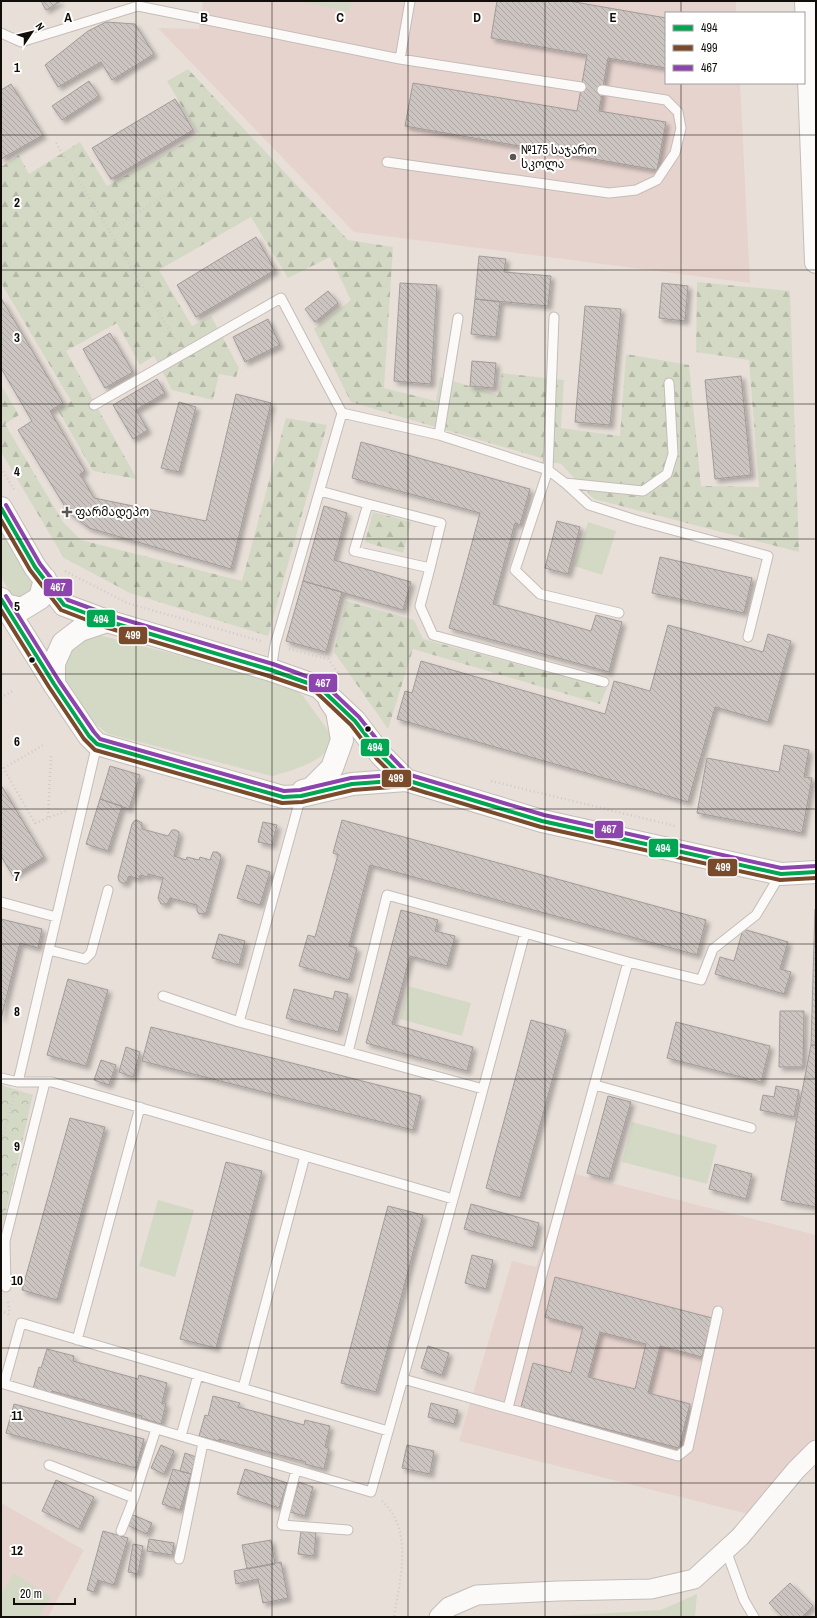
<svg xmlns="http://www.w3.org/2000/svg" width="817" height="1618" font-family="'Archivo Narrow','Noto Sans Georgian',sans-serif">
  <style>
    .education { fill: #e6d3ce }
    .green { fill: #d4d9c5 }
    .forest { fill: url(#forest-firs) }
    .park { fill: url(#park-crowns) }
    .building { fill: url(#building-back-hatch); stroke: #a39b99; fill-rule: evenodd; filter: url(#shadow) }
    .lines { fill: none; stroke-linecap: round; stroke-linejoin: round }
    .service-casing { stroke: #c4bdb8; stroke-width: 11 }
    .minor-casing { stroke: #c4bdb8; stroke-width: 21 }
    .tertiary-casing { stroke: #c4bdb8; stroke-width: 24 }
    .path { stroke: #cecbc9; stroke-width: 2.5; stroke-dasharray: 1 3; stroke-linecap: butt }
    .service { stroke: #fcfaf9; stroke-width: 9 }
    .minor { stroke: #fcfaf9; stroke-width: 19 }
    .tertiary { stroke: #fcfaf9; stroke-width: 22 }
    .bus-1-casing { stroke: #fff; stroke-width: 7 }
    .bus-2-casing { stroke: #fff; stroke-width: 7 }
    .bus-3-casing { stroke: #fff; stroke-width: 7 }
    .bus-1 { stroke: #00a651; stroke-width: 4 }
    .bus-2 { stroke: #7a4b2a; stroke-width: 4 }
    .bus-3 { stroke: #8e44ad; stroke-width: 4 }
    .grid { fill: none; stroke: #110d09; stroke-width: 1; stroke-opacity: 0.55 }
    .poi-dot { fill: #5c5652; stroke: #fff; stroke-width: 1.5 }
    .bus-dot { fill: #110d09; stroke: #fff; stroke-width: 1.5 }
    .labels { text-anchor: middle; stroke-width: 4; stroke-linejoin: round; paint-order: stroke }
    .poi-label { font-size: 12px; fill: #110d09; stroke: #fff; text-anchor: start }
    .grid-label { font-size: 13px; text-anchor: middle; font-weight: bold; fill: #110d09; stroke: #fff; stroke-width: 4; stroke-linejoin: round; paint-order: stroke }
    .line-badge { stroke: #fff; stroke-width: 1.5 }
    .badge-label { font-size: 11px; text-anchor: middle; font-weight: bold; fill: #fff }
  </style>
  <defs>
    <pattern id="forest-firs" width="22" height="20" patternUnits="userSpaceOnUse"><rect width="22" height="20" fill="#d4d9c5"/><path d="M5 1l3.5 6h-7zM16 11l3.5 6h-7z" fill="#b5b9a8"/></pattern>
    <pattern id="park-crowns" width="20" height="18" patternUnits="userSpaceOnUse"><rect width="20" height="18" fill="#d4d9c5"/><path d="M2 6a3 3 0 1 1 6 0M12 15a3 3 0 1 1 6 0" fill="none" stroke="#b5b9a8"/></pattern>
    <pattern id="building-back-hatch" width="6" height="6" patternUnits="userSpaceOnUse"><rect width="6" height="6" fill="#cbc4c0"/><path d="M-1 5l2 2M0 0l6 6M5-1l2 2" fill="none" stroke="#ada7a4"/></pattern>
    <filter id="shadow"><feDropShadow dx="3.5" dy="3.5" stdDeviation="2" flood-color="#0004"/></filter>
  </defs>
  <rect width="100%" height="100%" fill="#e8dfd9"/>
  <path class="education" d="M203,1H736V13H666V83H740L750,283L354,232L158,28L199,29Z
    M567,1172L816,1235V1438L748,1514L459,1441L512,1261L536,1267Z
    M1,1503L84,1550L48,1617H1Z"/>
  <path class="green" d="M297,1H352L349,12Z
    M588,522L616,531L602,575L574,566Z
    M1,529L33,586L30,594L19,599L13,597L1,577Z
    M91,633L284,682L303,696L330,733C330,737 330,742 329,746C324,762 287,772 272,776L108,734L85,716L71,693L61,666L66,648Z
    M408,986L471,1003L462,1036L400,1019Z
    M632,1122L717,1145L707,1184L622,1162Z
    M158,1200L194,1210L175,1277L139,1266Z
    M14,1573L51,1597L39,1617H1V1594Z
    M697,1594L695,1617H541L661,1610Z"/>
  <path class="forest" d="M188,69L348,240L393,247L384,388L436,401L440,377L498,395L502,373L564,380L561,428L620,436L626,354L689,365L701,486L759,487L749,360L696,352L697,282L790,291L799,552L594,499L561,464L351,402L314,329L351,300L330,257L288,278L251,217L159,270L192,326L211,316L239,368L236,377L219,374L213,400L172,390L154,356L140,365L117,323L66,351L137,479L93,471L58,410L71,401L1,283V167L19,155L29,174L80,142L107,186L199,135L167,81Z
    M1,385L19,415L5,424L63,522L81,540L242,581L286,418L327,425L268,636L130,593L64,558L1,452Z
    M373,512L411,522L403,553L365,542Z
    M346,601L414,620L423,639L607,688L600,704L413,649L388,729L334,652Z"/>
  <path class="park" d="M1,1085L33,1095L1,1233Z"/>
  <path class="building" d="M41,1H61L46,10Z
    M497,1H569L666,18V68L608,58L599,111L666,122L657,170L405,126L413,83L577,111L587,55L491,38Z
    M106,22L135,24L154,54L112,80L101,62L58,87L45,65L88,31Z
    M89,81L99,96L62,120L52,106Z
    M11,84L43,135L1,159V90Z
    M175,99L193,130L111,179L92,148Z
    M256,237L275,270L196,317L177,285Z
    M479,256L506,259L504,272L551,276L548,306L475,299Z
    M400,283L437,285L431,384L394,381Z
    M662,283L688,286L685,321L659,318Z
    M328,291L338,303L315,322L305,309Z
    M1,298L63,403L50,411L85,471L80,474L94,498L206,521L236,394L271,403L231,569L89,528L69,513L18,430L32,421L1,368Z
    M475,299L500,302L496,337L471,334Z
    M585,306L621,309L610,425L575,422Z
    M268,319L280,345L245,362L233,337Z
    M110,333L133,372L105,388L83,349Z
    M472,361L496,363L494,388L470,386Z
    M741,376L751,475L715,479L705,380Z
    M157,379L165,393L136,410L148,430L133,439L113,405Z
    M179,402L196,407L179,472L161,468Z
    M361,442L530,489L520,525L515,523L493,604L591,631L596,615L622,622L609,672L449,628L480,513L352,478Z
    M324,506L347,513L334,560L411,582L403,610L303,581Z
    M557,521L580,527L568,574L545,568Z
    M660,557L752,578L744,613L652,593Z
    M303,581L342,592L326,652L286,641Z
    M668,625L763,652L768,634L791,641L768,722L715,707L688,802L397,719L405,691L412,693L421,661L605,714L614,681L650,691Z
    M784,745L809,750L804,777L812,778L802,833L697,813L707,758L779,772Z
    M110,766L140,775L129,809L100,799Z
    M1,785L44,857L13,876L1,856Z
    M100,799L122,806L108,851L86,844Z
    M137,820L142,823V829L168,836L172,830H176L179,832V836L174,856L186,860L187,857L199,860L200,857L210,860L213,852H217L220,854L221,858L206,913L199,914L197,911V905L170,898L167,904H161L158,898L163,878L148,874V877L140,875L139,879L129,876L126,883H122L119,881L118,877L132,824L134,821Z
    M342,820L706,920L697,955L370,865L349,946L357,948L349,980L299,966L308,935L315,937L338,855L333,853Z
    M263,822L277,825L272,845L258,842Z
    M247,865L270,872L260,905L237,898Z
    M815,909H816V1045H811Z
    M401,910L438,920L435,931L455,936L447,966L410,956L392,1024L473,1047L467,1071L366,1043Z
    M1,919L42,929L38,948L20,943L1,1019Z
    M743,929L788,942L780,969L791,972L784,994L715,974L720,957L734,961Z
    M219,934L245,941L239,965L212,958Z
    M68,979L108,990L86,1066L47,1055Z
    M294,989L333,999L335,991L348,994L338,1032L286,1018Z
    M780,1011H804L803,1067H779Z
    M531,1020L566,1030L520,1198L486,1188Z
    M676,1022L770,1046L761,1082L667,1058Z
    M151,1027L421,1096L413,1130L142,1061Z
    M811,1045H816V1207L781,1200Z
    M126,1047L140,1052L133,1077L119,1072Z
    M101,1060L116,1065L109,1085L94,1080Z
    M776,1086L799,1090L794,1117L760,1110L763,1095L774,1097Z
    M608,1096L631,1102L609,1179L587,1173Z
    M70,1118L105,1127L57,1300L22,1290Z
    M226,1162L262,1171L216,1348L180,1339Z
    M715,1164L752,1174L746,1199L709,1189Z
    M471,1204L539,1223L533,1248L464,1229Z
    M388,1206L423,1215L376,1392L341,1383Z
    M472,1255L493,1260L486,1289L465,1283Z
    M555,1277L712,1318L702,1357L660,1346L648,1393L690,1404L679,1448L521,1407L533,1363L571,1373L583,1327L545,1317ZM600,1332L646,1344L635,1389L588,1377Z
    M428,1346L449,1353L442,1375L421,1368Z
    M47,1349L74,1356L73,1361L138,1379L139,1375L167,1383L162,1403L166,1404L161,1424L141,1418L142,1416L52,1391L51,1394L33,1389L39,1367L41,1368Z
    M213,1396L240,1403L238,1407L304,1425L305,1420L330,1426L325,1447L329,1448L324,1469L305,1464L306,1462L219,1439L218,1441L199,1436L205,1415L208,1416Z
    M431,1403L458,1410L454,1424L428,1417Z
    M14,1404L144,1439L136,1468L6,1433Z
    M161,1445L174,1451L164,1474L151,1468Z
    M407,1445L434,1451L430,1474L402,1468Z
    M185,1453L196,1457L191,1474L180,1471Z
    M173,1469L191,1474L180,1510L162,1504Z
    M245,1469L287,1483L279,1508L237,1494Z
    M56,1480L94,1497L79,1529L42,1511Z
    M299,1482L313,1487L305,1516L290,1512Z
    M131,1514L152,1523L147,1534L127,1525Z
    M103,1531L128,1538L114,1585L98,1580L94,1592L87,1590Z
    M301,1531L316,1533L314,1556L298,1554Z
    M149,1539L174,1543L172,1555L147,1551Z
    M271,1540L275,1564L247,1569L242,1545Z
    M133,1544L143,1546L138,1574L128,1572Z
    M281,1562L288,1598L263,1603L258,1579L236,1584L234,1571Z
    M790,1583L813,1606L802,1617H783L769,1603Z"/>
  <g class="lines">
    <g class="service-casing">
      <path id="service" d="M1,33L21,42L138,6L400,59L581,87
        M400,59L410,1
        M387,162L609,193L636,190L657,180L675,153L681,128L678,112L666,100L602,90
        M554,317L548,470L515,570L540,594L619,613
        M94,405L281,298L342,413
        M439,435L458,318
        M565,483L643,491L667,474L673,454L669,383
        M320,491L368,504L354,551L430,568L420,606L433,635L604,682
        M368,504L441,523L430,568
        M271,670L275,645L342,413L439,435L548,470L565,483L589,505L636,520L768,556L748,637
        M301,796L239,1022L483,1089L525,933L628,962L701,980L713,949L756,915L780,875
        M1,902L56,917
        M49,950L85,959L91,953L108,890
        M163,996L239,1022
        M348,1052L387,895L525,933
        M1,1078L18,1082H52L453,1199
        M18,1082L97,744
        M595,1085L751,1128
        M6,1287L5,1241L45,1082
        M77,1340L140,1107
        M403,1379L678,1456L688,1448L718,1311
        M243,1388L305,1156
        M508,1408L543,1271L628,962
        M388,1431L21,1323L4,1384L371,1492C409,1358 447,1224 483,1089
        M181,1436L198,1375
        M49,1465L134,1498L156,1429
        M296,1470L282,1525L348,1530
        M121,1531L134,1498
        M726,1550L744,1600L754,1617
        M179,1559L203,1443"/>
    </g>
    <g class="minor-casing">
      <path id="minor" d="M439,1617L449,1607L477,1595L558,1591L651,1589L694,1579L740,1537L796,1470L816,1450"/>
    </g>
    <g class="tertiary-casing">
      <path id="tertiary" d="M806,1L816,262
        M1,508L35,567L64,605L107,621L271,670L319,687L355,721L381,755L406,780
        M1,599L54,684L89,736L97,744L283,797L301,796L352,784L406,780L542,821L781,874L816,872
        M5,605L22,609L40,598L45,579
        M54,684V663L63,643L80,630L107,621
        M303,791L311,789L332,768L342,740L337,711L330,701"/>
    </g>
    <path class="path" d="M56,143L176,341
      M109,230L200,174
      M1,468L15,491
      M65,571L127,603L261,641
      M289,649L328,659L339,674
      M1,698L14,690
      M1,764L35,823L66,811
      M4,768L45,744
      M491,781L675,826
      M48,817L51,755
      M1,1144L14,1096
      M8,1302L10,1314
      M1,1310L9,1315
      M382,1501C414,1530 400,1579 394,1617"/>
    <use href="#service" class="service"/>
    <use href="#minor" class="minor"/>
    <use href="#tertiary" class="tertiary"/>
    <g class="bus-1-casing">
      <path id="bus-1" d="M1,508L35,567L64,605L107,621L271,670L319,687L355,721L381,755L406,780L542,821L781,874L816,872
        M1,599L54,684L89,736L97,744L283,797L301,796L352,784L406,780L429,787"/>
    </g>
    <g class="bus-2-casing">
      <path id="bus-2" d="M1,520L30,570L61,610L105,627L269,676L316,692L351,725L377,759L404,786L541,827L780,880L816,878
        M1,610L49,687L84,739L95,750L282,803L302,802L353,790L405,786L427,793"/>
    </g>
    <g class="bus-3-casing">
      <path id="bus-3" d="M6,505L40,564L68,600L109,615L273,664L322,682L359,717L386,751L410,776
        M6,596L59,681L94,732L100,739L284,791L300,790L351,778L407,774L544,815L781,868L816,866"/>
    </g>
    <use href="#bus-1" class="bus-1"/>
    <use href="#bus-2" class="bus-2"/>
    <use href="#bus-3" class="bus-3"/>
  </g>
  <path class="grid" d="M136,1V1617M272,1V1617M408,1V1617M545,1V1617M681,1V13M681,83V1617M1,135H816M1,270H816M1,404H816M1,539H816M1,674H816M1,809H816M1,944H816M1,1079H816M1,1214H816M1,1348H816M1,1483H816"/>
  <g class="poi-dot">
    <circle cx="513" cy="157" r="4"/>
    <path d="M65 506h4v4h4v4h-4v4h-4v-4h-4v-4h4z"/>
  </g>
  <g class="bus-dot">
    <circle cx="32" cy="660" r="3.5"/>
    <circle cx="368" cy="729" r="3.5"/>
  </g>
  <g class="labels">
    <g class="poi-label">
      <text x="521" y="154">№175 საჯარო<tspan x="521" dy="14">სკოლა</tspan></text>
      <text x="75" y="516">ფარმადეპო</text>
    </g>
  </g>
  <g class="grid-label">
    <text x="68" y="22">A</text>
    <text x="204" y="22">B</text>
    <text x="340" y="22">C</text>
    <text x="477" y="22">D</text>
    <text x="613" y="22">E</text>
    <text x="17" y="72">1</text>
    <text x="17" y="207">2</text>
    <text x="17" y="342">3</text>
    <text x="17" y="476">4</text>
    <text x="17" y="611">5</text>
    <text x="17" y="746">6</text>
    <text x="17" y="881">7</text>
    <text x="17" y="1016">8</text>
    <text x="17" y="1151">9</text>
    <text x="17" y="1285">10</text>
    <text x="17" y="1420">11</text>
    <text x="17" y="1555">12</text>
  </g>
  <g class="line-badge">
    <rect x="43" y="578" width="30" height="19" rx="4" fill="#8e44ad"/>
    <rect x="86" y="609" width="30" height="19" rx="4" fill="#00a651"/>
    <rect x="118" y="626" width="30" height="19" rx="4" fill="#7a4b2a"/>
    <rect x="308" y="673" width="30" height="20" rx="4" fill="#8e44ad"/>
    <rect x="360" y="738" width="30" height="19" rx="4" fill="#00a651"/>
    <rect x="381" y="769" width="31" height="19" rx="4" fill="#7a4b2a"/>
    <rect x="594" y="820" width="30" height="19" rx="4" fill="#8e44ad"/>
    <rect x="648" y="838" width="31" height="20" rx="4" fill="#00a651"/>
    <rect x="707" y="858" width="31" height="19" rx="4" fill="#7a4b2a"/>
  </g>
  <g class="badge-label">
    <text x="58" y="591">467</text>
    <text x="101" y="623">494</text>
    <text x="133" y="639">499</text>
    <text x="323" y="687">467</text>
    <text x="375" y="751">494</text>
    <text x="396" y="782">499</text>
    <text x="609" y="833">467</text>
    <text x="663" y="852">494</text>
    <text x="723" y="871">499</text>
  </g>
  <rect width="817" height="1618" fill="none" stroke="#110d09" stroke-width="4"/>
  <rect x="665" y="12" width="140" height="72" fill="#ffffff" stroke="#a09e9d"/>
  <rect x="673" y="25" width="20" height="6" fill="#00a651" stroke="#a09e9d"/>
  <text x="701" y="32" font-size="12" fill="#110d09">494</text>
  <rect x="673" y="45" width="20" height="6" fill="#7a4b2a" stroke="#a09e9d"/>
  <text x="701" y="52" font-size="12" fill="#110d09">499</text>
  <rect x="673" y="65" width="20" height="6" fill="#8e44ad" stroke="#a09e9d"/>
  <text x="701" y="72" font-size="12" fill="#110d09">467</text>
  <g transform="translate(32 32) rotate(55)" stroke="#ffffff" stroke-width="3" paint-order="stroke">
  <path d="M0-3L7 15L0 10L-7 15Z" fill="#110d09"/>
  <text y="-6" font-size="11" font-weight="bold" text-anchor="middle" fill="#110d09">N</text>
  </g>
  <path d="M14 1598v6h61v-6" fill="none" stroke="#110d09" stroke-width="2"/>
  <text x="20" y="1598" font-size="12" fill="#110d09" stroke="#ffffff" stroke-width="3" paint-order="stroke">20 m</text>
</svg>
